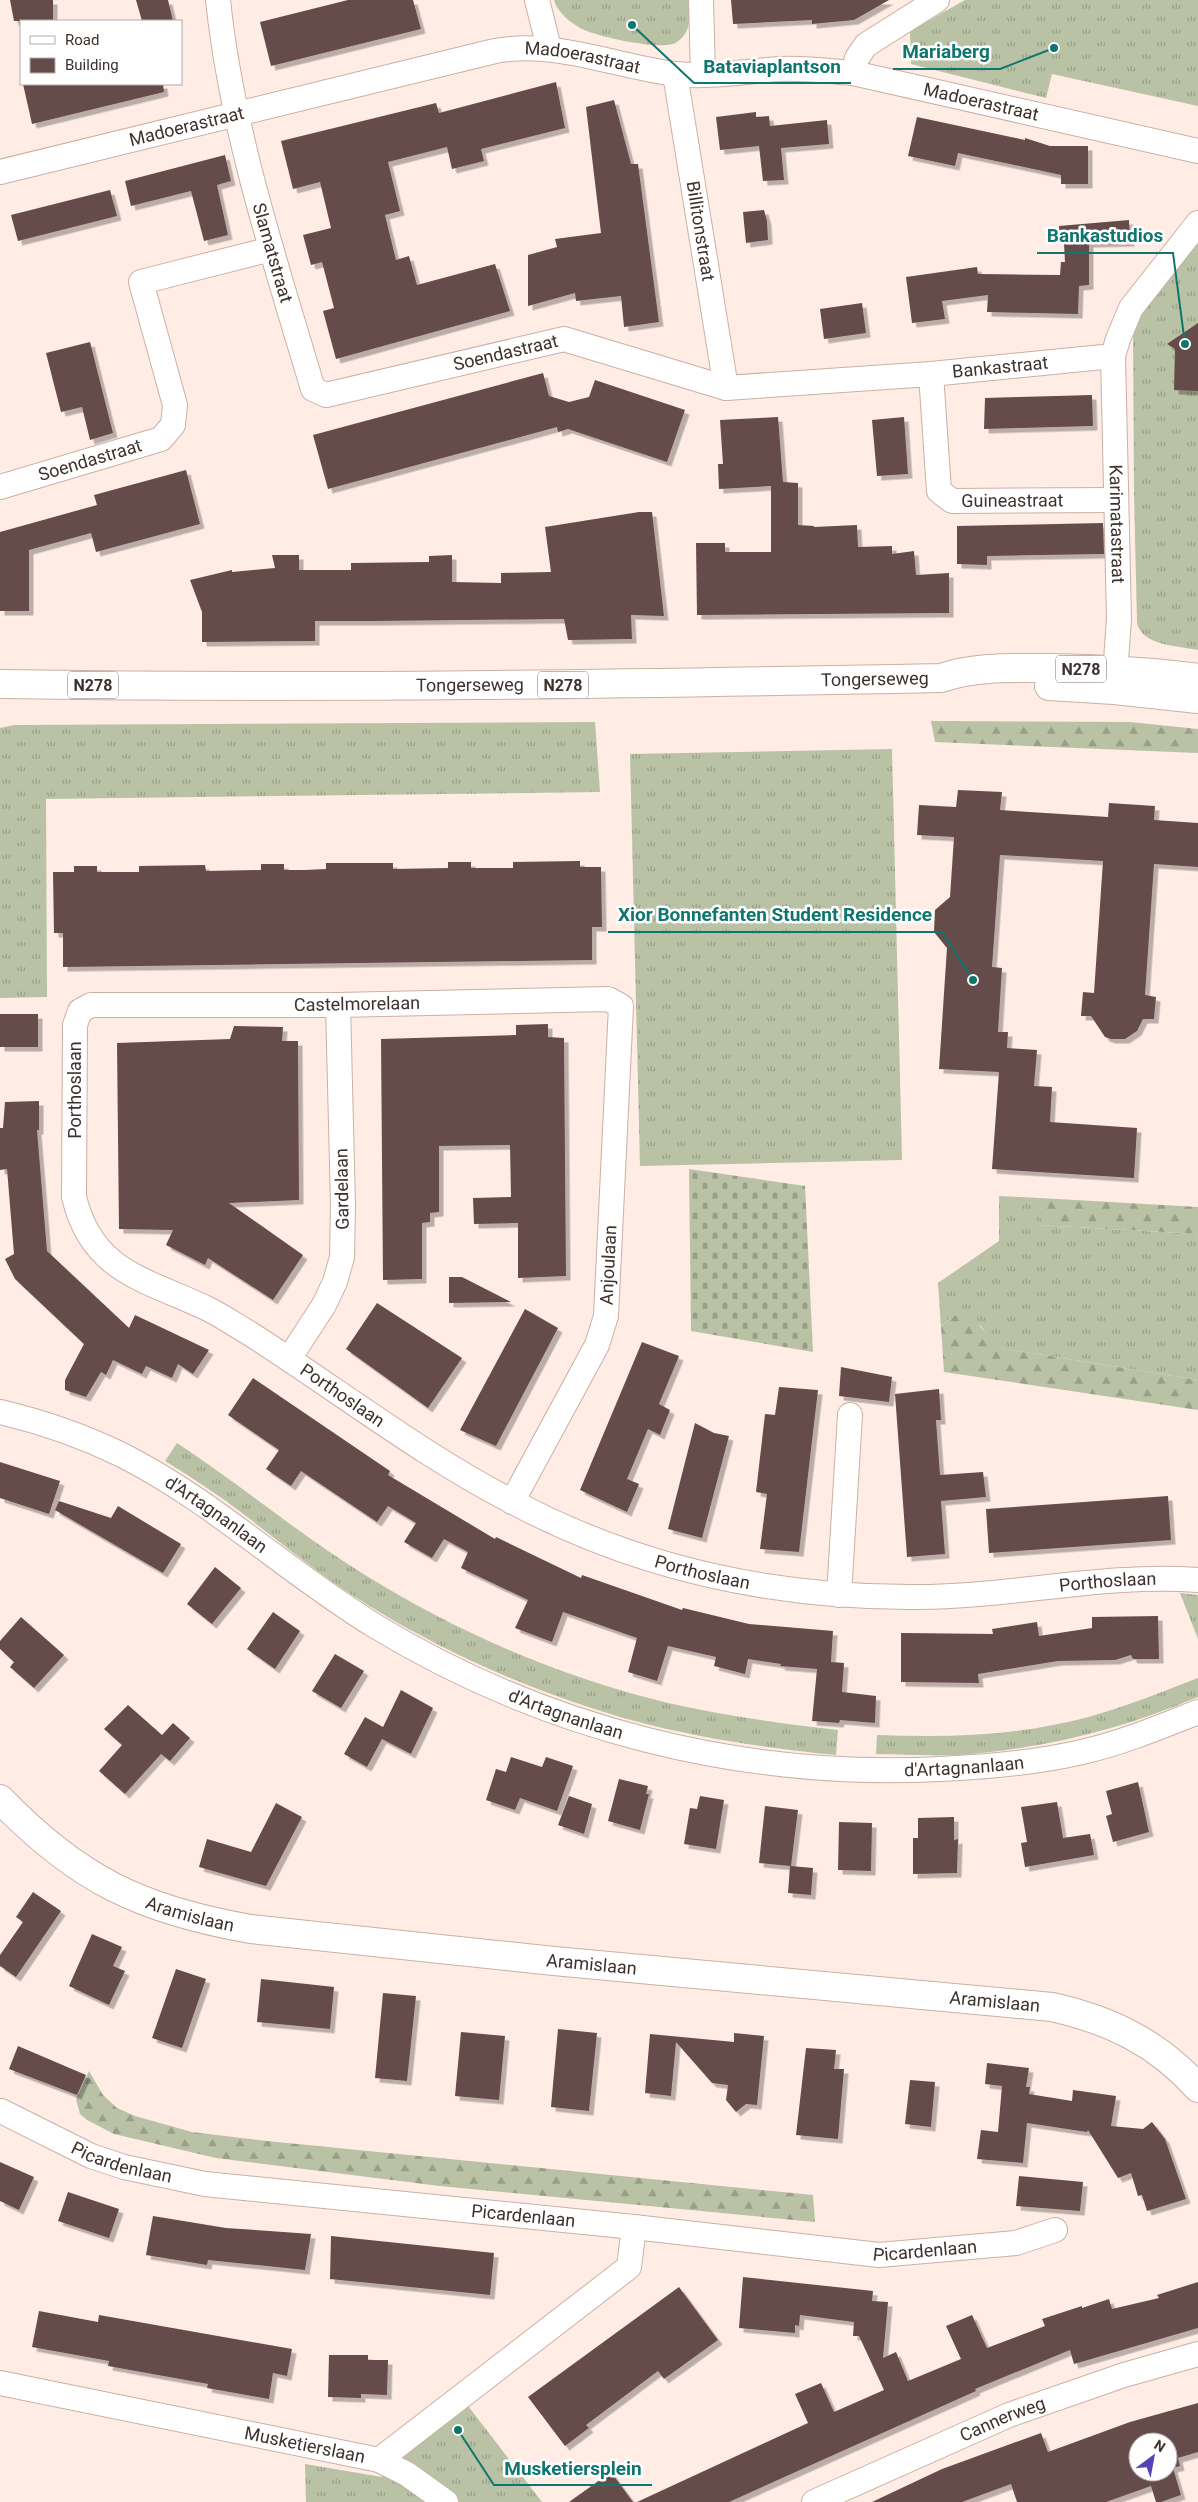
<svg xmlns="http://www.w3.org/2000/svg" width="1198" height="2502" font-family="Roboto,sans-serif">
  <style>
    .grass { fill: url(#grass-tufts) }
    .forest { fill: url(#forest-firs) }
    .cemetery { fill: url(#cemetery-stones) }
    .building { fill: #664b4b; fill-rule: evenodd; filter: url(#shadow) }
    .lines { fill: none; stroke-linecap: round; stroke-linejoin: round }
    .street-casing { stroke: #cbb0a4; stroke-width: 26 }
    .secondary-casing { stroke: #cbb0a4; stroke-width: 30 }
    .primary-casing { stroke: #cbb0a4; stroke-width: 30 }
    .street { stroke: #fff; stroke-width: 24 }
    .secondary { stroke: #fff; stroke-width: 28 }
    .primary { stroke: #fff; stroke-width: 28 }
    .labels { text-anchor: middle; stroke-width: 5; stroke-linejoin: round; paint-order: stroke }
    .shield { fill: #fefefe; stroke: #776f6c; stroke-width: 1 }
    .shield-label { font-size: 16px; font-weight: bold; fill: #3d322e }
    .street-label { font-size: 18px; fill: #3d322e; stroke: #fefefe }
    .leader { fill: none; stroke: #0f766e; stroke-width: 2 }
    .callout-dot { fill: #0f766e; stroke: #fefefe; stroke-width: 2 }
    .callout-label { font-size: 19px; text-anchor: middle; font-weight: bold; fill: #0f766e; stroke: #fefefe; stroke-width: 5; stroke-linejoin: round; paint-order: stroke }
  </style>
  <defs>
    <pattern id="grass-tufts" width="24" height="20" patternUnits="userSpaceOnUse" patternTransform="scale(1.25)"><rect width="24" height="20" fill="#b9c2a5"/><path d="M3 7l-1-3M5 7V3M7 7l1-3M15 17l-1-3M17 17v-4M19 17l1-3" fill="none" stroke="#989e87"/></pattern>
    <pattern id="forest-firs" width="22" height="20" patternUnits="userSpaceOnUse" patternTransform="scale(1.25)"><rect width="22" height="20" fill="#b9c2a5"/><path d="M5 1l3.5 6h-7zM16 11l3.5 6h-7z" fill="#989e87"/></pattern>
    <pattern id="cemetery-stones" width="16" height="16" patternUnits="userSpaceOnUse" patternTransform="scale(1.25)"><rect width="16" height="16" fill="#b9c2a5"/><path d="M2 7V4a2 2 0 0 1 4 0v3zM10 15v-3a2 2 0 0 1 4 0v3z" fill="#989e87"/></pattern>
    <filter id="shadow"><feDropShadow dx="4.5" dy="4.5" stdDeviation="0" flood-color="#0004"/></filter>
  </defs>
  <rect width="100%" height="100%" fill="#feece5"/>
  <path class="grass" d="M554,0H688C690,15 692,32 677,42C664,52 594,36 580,28C570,22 557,12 554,0Z
    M965,0H1198V106L1052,74L1046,98L911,64L910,31Z
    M1198,240V650C1179,646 1142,646 1137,623L1134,493L1133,333L1137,318Z
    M595,722L600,792L46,799L47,997L0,998V728L14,725Z
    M892,749L902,1160L640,1166L630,754Z
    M999,1196L1040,1198V1225L1198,1234V1380L1000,1348L991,1341L981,1326L958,1314L951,1317L941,1327L938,1283L999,1241Z
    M177,1443C241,1485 300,1535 365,1575C449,1627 542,1669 637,1695C703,1713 770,1722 838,1730L836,1755C767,1748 697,1738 631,1720C534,1693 437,1650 352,1595C315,1571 281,1543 246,1516C220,1496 193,1478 165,1461Z
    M1180,1593L1198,1595V1639Z
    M1198,1678V1697C1125,1728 1050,1747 971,1754C939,1757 907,1754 876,1754L877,1735C936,1737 995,1737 1053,1725C1103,1716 1151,1696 1198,1678Z
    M465,2402L542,2502H306L305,2464L382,2477L390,2458Z"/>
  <path class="forest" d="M931,721L1130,722L1198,729V753L935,742Z
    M1040,1198L1198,1207V1234L1040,1225Z
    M958,1314C979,1316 985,1337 1001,1348L1198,1380V1410L944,1372L941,1327L951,1317Z
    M89,2071L103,2095L117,2108L135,2116L192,2132L267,2141L813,2195L815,2222L440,2186L216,2158L114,2134L87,2120L80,2114L76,2099Z"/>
  <path class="cemetery" d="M689,1169L805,1186L813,1352L691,1331Z"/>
  <path class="building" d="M10,0H53V21H14Z
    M136,0H168L173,21H142Z
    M348,0H413L421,29L271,66L260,22Z
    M731,0H889L854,20L812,24V20L733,24Z
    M556,82L565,128L481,149L484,161L452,169L447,147L388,162L400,211L385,215L396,260L409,256L417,285L495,264L510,311L336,359L323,311L334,308L322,262L311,265L303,235L331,228L320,182L293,189L281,141L436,103L439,113Z
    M23,84H163L164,92L32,124Z
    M614,100L631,164H638L659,322L624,327L621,296L576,301L575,293L528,306V255L557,247L555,239L601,233L586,107Z
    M756,112V117L769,116L770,126L827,120L829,144L781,148L784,180L763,181L759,146L720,150L716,117Z
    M917,117L1025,140V138L1050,146H1088V184H1061V175L958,153L955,166L908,156Z
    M225,155L231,181L217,185L228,235L204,241L191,191L131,206L125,181Z
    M110,190L117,216L18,241L11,215Z
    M764,210L767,221L768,240L746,243L743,212Z
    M1129,220L1130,242L1089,243V285L1079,286L1078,314L987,312L988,295L942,301L945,319L912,323L906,277L977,267L978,274L1060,275L1061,262H1065L1064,243H1060L1059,226Z
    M862,303L866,333L824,339L820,309Z
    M1198,323V391L1174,390L1175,349L1167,344Z
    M90,342L113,433L90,440L82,407L61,412L46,353Z
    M543,373L549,396L569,402L589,397L595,380L685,410L667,462L568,429L558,432L557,427L328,489L313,435Z
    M1092,395L1093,426L984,429L985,398Z
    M778,417L783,482L798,483V525L814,526V527L857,525L858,547L892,546V554L914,551L916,575L949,573V613L697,615L696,543H725V552H771V486L719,489L718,464H723L720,420Z
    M904,417L908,474L877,476L872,420Z
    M186,470L200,524L96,552L91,533L29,550V611H0V532L97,505L94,495Z
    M639,512H652L664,616L631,615L632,639L568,640L564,619L372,621H315V641L202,642V612L190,580L232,570V572L275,568L272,555H299V570H351V563L429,562V556L452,555V582L501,583V573L551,572L545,527Z
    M1103,523L1104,554L987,556V565L957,564V526Z
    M958,790L1002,792L1000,810L1108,817L1109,803L1155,806L1154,820L1198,823V867L1154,864L1145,995L1156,997L1154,1019H1143L1137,1031L1125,1039H1111L1105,1037L1091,1016H1081L1083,992L1094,993L1103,861L1000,855L992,967L1002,968L998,1032H1008L1007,1048L1037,1050L1034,1086L1052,1087L1050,1122L1137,1128L1134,1178L992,1169L999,1072L939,1069L947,948L934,932L935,910L950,897L954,837L917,835L919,805L956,807Z
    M580,861V867H601L602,927H592V960L63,967V933H54L53,872H74V866H97V872H139V866L205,865L206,871L261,870V864H284V870H305L326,869V863H393V869L448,868V862H471V868H513V862Z
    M0,1014H38V1047H0Z
    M548,1024V1037L564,1038L566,1276L518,1278V1223L474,1224L473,1198L511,1197L510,1145L439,1146V1212L430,1213V1222L422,1223V1279L383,1280L381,1039L516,1035V1025Z
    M234,1026L283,1027L282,1041H298L299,1200L229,1203L303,1255L273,1300L208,1258L205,1265L166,1245L173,1230L119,1229L117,1043L230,1039Z
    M39,1101V1130H37L47,1251L129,1328L135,1315L209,1350L193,1374L178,1364L172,1378L146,1366L142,1374L113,1360L106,1375L101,1372L86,1397L65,1390V1380L84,1344L15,1279L5,1259L14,1254L7,1169L0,1170V1128H3L5,1102Z
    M449,1277H462L511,1302L449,1303Z
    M377,1303L462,1358L428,1408L346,1349Z
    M525,1309L558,1328L496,1446L460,1430Z
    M642,1342L679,1356L659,1404L670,1410L660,1435L648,1429L627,1479L639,1484L627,1512L580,1490Z
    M841,1367L892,1377L889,1402L839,1396Z
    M253,1378L390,1471L388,1475L495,1539L496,1537L581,1578L582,1575L682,1610L683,1608L749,1624L833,1631L831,1662L844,1663L842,1692L876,1696L875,1723L840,1720L839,1723L812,1721L817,1669L780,1666L781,1664L748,1659L745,1674L714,1666L716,1657L668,1646L657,1681L628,1672L637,1638L563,1612L552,1642L515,1628L528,1600L461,1568L468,1552L444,1539L432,1558L404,1542L416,1523L388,1506L377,1522L301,1471L291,1486L266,1469L279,1450L228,1415Z
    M779,1387L818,1390L799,1552L760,1549L767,1494L756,1492L765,1414L775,1415Z
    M939,1389L941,1420H936L940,1475L983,1472L986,1497L941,1501L945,1554L907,1557L895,1394Z
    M695,1423L714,1433L729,1436L702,1538L668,1529Z
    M0,1462L60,1481L49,1514L0,1498Z
    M1168,1496L1171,1540L989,1553L986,1509Z
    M59,1501L111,1518L118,1506L181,1544L163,1573L55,1510Z
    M215,1567L241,1588L212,1624L187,1604Z
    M273,1612L300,1631L275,1669L247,1649Z
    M1158,1616L1159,1659H1133L1131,1655L1115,1660L1058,1661L978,1674L979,1683L901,1682V1633L993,1634L992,1629L1037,1622L1039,1636L1092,1628V1617Z
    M21,1617L64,1655L34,1688L10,1667L14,1662L0,1649V1641Z
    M335,1654L364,1671L341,1708L312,1691Z
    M401,1690L433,1708L411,1754L382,1739L367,1767L344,1754L365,1717L383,1727Z
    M128,1705L162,1735L173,1723L190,1738L170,1761L161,1754L125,1794L99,1771L122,1745L104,1729Z
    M511,1757L542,1767L546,1757L573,1766L557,1811L520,1798L515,1810L486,1800L496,1769L506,1772Z
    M619,1779L648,1786L646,1794H649L640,1830L608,1821Z
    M1138,1782L1149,1832L1113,1842L1106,1816L1112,1814L1106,1791Z
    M569,1796L592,1804L584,1834L558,1825Z
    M700,1796L724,1800L716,1849L684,1844L690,1808L697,1809Z
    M1057,1802L1063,1838L1090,1834L1094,1855L1025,1867L1021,1843L1027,1842L1021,1807Z
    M276,1803L302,1817L266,1886L199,1867L207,1839L251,1852Z
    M765,1806L798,1810L791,1866L813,1868L811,1895L788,1893L790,1866L759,1863Z
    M954,1817V1840L958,1839L957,1873L913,1874V1838H918V1818Z
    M839,1822L872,1823L871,1871L838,1870Z
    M33,1892L61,1911L16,1977L0,1966V1955L23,1922L16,1917Z
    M92,1934L122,1947L113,1966L125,1971L109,2005L69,1986Z
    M176,1969L206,1979L182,2048L152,2038Z
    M261,1979L334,1987L330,2029L257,2022Z
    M383,1993L416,1996L407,2081L375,2078Z
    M558,2029L597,2033L589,2111L551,2107Z
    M461,2032L505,2036L499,2100L455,2096Z
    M734,2033L764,2036L757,2105L746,2104L736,2112L726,2100L728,2085L712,2083L676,2042L671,2096L645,2093L650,2034L734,2042Z
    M18,2046L86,2075L77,2095L9,2069Z
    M806,2048L836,2050L834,2069H844L838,2139L796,2135Z
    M987,2063L1029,2068L1026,2087H1030L1029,2094L1072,2101L1073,2090L1116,2096L1111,2126L1143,2129L1152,2122L1165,2139L1186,2199L1147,2211L1142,2195L1138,2196L1131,2173L1118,2178L1088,2130L1087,2132L1027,2123L1023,2163L977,2159L981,2130L998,2132L1002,2086L985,2084Z
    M910,2080L935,2082L931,2127L905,2124Z
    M0,2162L34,2177L19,2210L0,2201Z
    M1019,2176L1083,2182L1080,2211L1016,2206Z
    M68,2192L119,2209L109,2238L58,2221Z
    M153,2216L226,2228L311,2234L305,2270L208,2260L207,2265L146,2255Z
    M331,2236L494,2253L490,2295L330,2279Z
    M743,2277L873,2291L872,2301L888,2302L883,2358L896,2352L908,2381L961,2359L946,2326L972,2315L987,2348L1045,2326L1042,2319L1082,2306V2308L1109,2299L1112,2309L1159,2298L1157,2295L1198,2282V2328L1074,2364L1070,2350L975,2389L976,2391L729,2502H637L808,2423L795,2394L821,2383L834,2412L884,2390L859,2336H853L854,2322L800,2315L799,2326L795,2325V2333L739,2328Z
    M679,2287L718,2340L664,2379L658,2371L586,2425L589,2428L565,2446L528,2397Z
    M39,2311L98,2322L99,2315L292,2349L287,2376L273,2373L269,2399L207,2388L208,2384L108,2366L109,2361L32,2347Z
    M329,2355H368V2360H388L387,2395L361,2394V2398L328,2397Z
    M1198,2403V2452L1178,2458L1180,2466L1173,2468L1181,2495L1161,2502H1156L1151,2486L1106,2502H1017L1011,2484L962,2502H872L942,2469L1041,2433L1048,2452L1130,2422ZM1138,2442H1168V2472H1138Z
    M611,2472L633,2502H569Z"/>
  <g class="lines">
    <g class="street-casing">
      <g id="street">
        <path id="s1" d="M218,0C232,133 275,261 313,389L326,395L564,339L726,388L931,374L1113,356L1118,339L1131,308L1198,223"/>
        <path d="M537,0L549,48"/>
        <path d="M701,0L703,75"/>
        <path d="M853,73L857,58L866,45L937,0"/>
        <path id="s2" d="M675,74L726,388"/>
        <path id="s3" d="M0,172L495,51C557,40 614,66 675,74C709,78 746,71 781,69C805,68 829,71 853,73L1198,151"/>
        <path id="s4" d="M1113,356L1119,619L1114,688"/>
        <path id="s5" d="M931,374L939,491L952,501L1116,500"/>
        <path id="s6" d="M0,487L161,439L173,425L175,405L141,282L271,249"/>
        <path d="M289,1359L324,1305L335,1282L342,1257L343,1204L338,1005"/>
        <path id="s7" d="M0,1412C42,1422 83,1436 122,1455C213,1501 288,1573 375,1626C545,1729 741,1779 940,1769C987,1767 1035,1763 1082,1752C1122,1743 1160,1727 1198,1712"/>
        <path id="s8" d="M512,1502L597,1345L606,1316L621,1006L608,999L338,1005H91L80,1011L75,1025L74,1197C92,1272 145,1279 206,1308C221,1315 235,1325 249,1333C337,1389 420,1454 513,1502C639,1569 774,1598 917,1597C1011,1597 1104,1573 1198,1580"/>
        <path d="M839,1595L850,1415"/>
        <path id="s9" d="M1,2111L91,2156L124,2167L205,2184L634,2227L879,2255L1016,2243L1055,2230"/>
        <path id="s10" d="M0,2383L379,2460L629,2267L634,2227"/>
        <path d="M379,2460L407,2474L446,2502"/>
        <path id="s11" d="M814,2502L1009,2415L1124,2375L1198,2354"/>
      </g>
    </g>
    <g class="secondary-casing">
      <g id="secondary">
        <path id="s12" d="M0,1799C77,1879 141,1910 251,1929L554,1961L1052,2007C1110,2020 1158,2043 1198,2088"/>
      </g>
    </g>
    <g class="primary-casing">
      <g id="primary">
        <path id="s13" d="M0,684C314,689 627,684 941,678C976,666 1013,668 1050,668C1099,669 1149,671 1198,678"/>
        <path d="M1049,686L1114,690L1198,699"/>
      </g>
    </g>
    <use href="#street" class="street"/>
    <use href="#secondary" class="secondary"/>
    <use href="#primary" class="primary"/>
  </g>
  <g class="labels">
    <g class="shield">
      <rect x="1056" y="655.5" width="50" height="27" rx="4"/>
      <rect x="68" y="671.5" width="50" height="27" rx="4"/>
      <rect x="538" y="671.5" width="50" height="27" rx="4"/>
    </g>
    <g class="shield-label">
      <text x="1081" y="675">N278</text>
      <text x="93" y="691">N278</text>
      <text x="563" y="691">N278</text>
    </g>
    <g class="street-label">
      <text dy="6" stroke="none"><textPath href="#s3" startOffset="598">Madoerastraat</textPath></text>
      <text dy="6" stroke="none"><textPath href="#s3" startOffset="1002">Madoerastraat</textPath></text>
      <text dy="6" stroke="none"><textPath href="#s3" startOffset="192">Madoerastraat</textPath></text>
      <text dy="6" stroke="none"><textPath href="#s2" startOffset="159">Billitonstraat</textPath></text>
      <text dy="6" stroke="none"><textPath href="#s1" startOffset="259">Slamatstraat</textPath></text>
      <text dy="6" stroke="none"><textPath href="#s1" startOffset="600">Soendastraat</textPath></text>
      <text dy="6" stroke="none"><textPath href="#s1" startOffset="1104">Bankastraat</textPath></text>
      <text dy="6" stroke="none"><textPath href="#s6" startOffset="94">Soendastraat</textPath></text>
      <text dy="6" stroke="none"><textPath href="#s5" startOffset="194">Guineastraat</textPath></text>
      <text dy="6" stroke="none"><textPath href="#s4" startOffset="168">Karimatastraat</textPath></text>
      <text dy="6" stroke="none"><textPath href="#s13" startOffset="875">Tongerseweg</textPath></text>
      <text dy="6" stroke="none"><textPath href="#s13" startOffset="470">Tongerseweg</textPath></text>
      <text transform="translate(357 1004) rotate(-1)" y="6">Castelmorelaan</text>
      <text transform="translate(75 1090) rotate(-90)" y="6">Porthoslaan</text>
      <text transform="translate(342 1189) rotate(-91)" y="6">Gardelaan</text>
      <text dy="6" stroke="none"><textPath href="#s8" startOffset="260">Anjoulaan</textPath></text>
      <text dy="6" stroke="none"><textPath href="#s8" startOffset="1594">Porthoslaan</textPath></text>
      <text dy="6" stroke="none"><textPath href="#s7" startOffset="241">d'Artagnanlaan</textPath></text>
      <text dy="6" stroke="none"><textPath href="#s8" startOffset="1998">Porthoslaan</textPath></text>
      <text dy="6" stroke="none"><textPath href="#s8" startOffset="2406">Porthoslaan</textPath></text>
      <text dy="6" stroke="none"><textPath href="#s7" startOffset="646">d'Artagnanlaan</textPath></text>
      <text dy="6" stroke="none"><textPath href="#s7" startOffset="1051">d'Artagnanlaan</textPath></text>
      <text dy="6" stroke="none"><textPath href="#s12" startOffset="226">Aramislaan</textPath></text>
      <text dy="6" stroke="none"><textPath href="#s12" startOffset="631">Aramislaan</textPath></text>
      <text dy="6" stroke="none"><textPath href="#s12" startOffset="1036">Aramislaan</textPath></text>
      <text dy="6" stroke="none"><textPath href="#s9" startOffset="132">Picardenlaan</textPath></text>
      <text dy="6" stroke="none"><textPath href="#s9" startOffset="538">Picardenlaan</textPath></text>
      <text dy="6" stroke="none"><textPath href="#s9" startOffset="942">Picardenlaan</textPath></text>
      <text dy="6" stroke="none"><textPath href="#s11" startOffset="206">Cannerweg</textPath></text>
      <text dy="6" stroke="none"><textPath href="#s10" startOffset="311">Musketierslaan</textPath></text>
    </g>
  </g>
  <path class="leader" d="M1054 48L1000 69H893M632 25L694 83H851M1185 344L1173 253H1037M973 980L942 932H608M458 2430L494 2485H652"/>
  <g class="callout-dot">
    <circle cx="1054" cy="48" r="5"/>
    <circle cx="632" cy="25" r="5"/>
    <circle cx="1185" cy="344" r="5"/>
    <circle cx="973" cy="980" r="5"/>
    <circle cx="458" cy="2430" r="5"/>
  </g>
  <g class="callout-label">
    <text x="946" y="58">Mariaberg</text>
    <text x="772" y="73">Bataviaplantson</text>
    <text x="1105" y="242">Bankastudios</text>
    <text x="775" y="921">Xior Bonnefanten Student Residence</text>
    <text x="573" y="2475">Musketiersplein</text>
  </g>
  <rect x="20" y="20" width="162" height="65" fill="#fefefe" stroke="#b1acab"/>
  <rect x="30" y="36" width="25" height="8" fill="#ffffff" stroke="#b1acab"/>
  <text x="65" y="45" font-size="15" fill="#3d322e">Road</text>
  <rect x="30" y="58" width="25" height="15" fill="#664b4b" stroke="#b1acab"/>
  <text x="65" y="70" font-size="15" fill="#3d322e">Building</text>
  <g transform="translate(1153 2457) rotate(32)"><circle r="24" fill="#fefefe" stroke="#b1acab"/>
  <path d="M0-4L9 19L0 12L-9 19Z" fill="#5542ba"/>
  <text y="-8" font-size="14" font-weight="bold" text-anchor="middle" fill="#3d322e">N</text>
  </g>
</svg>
